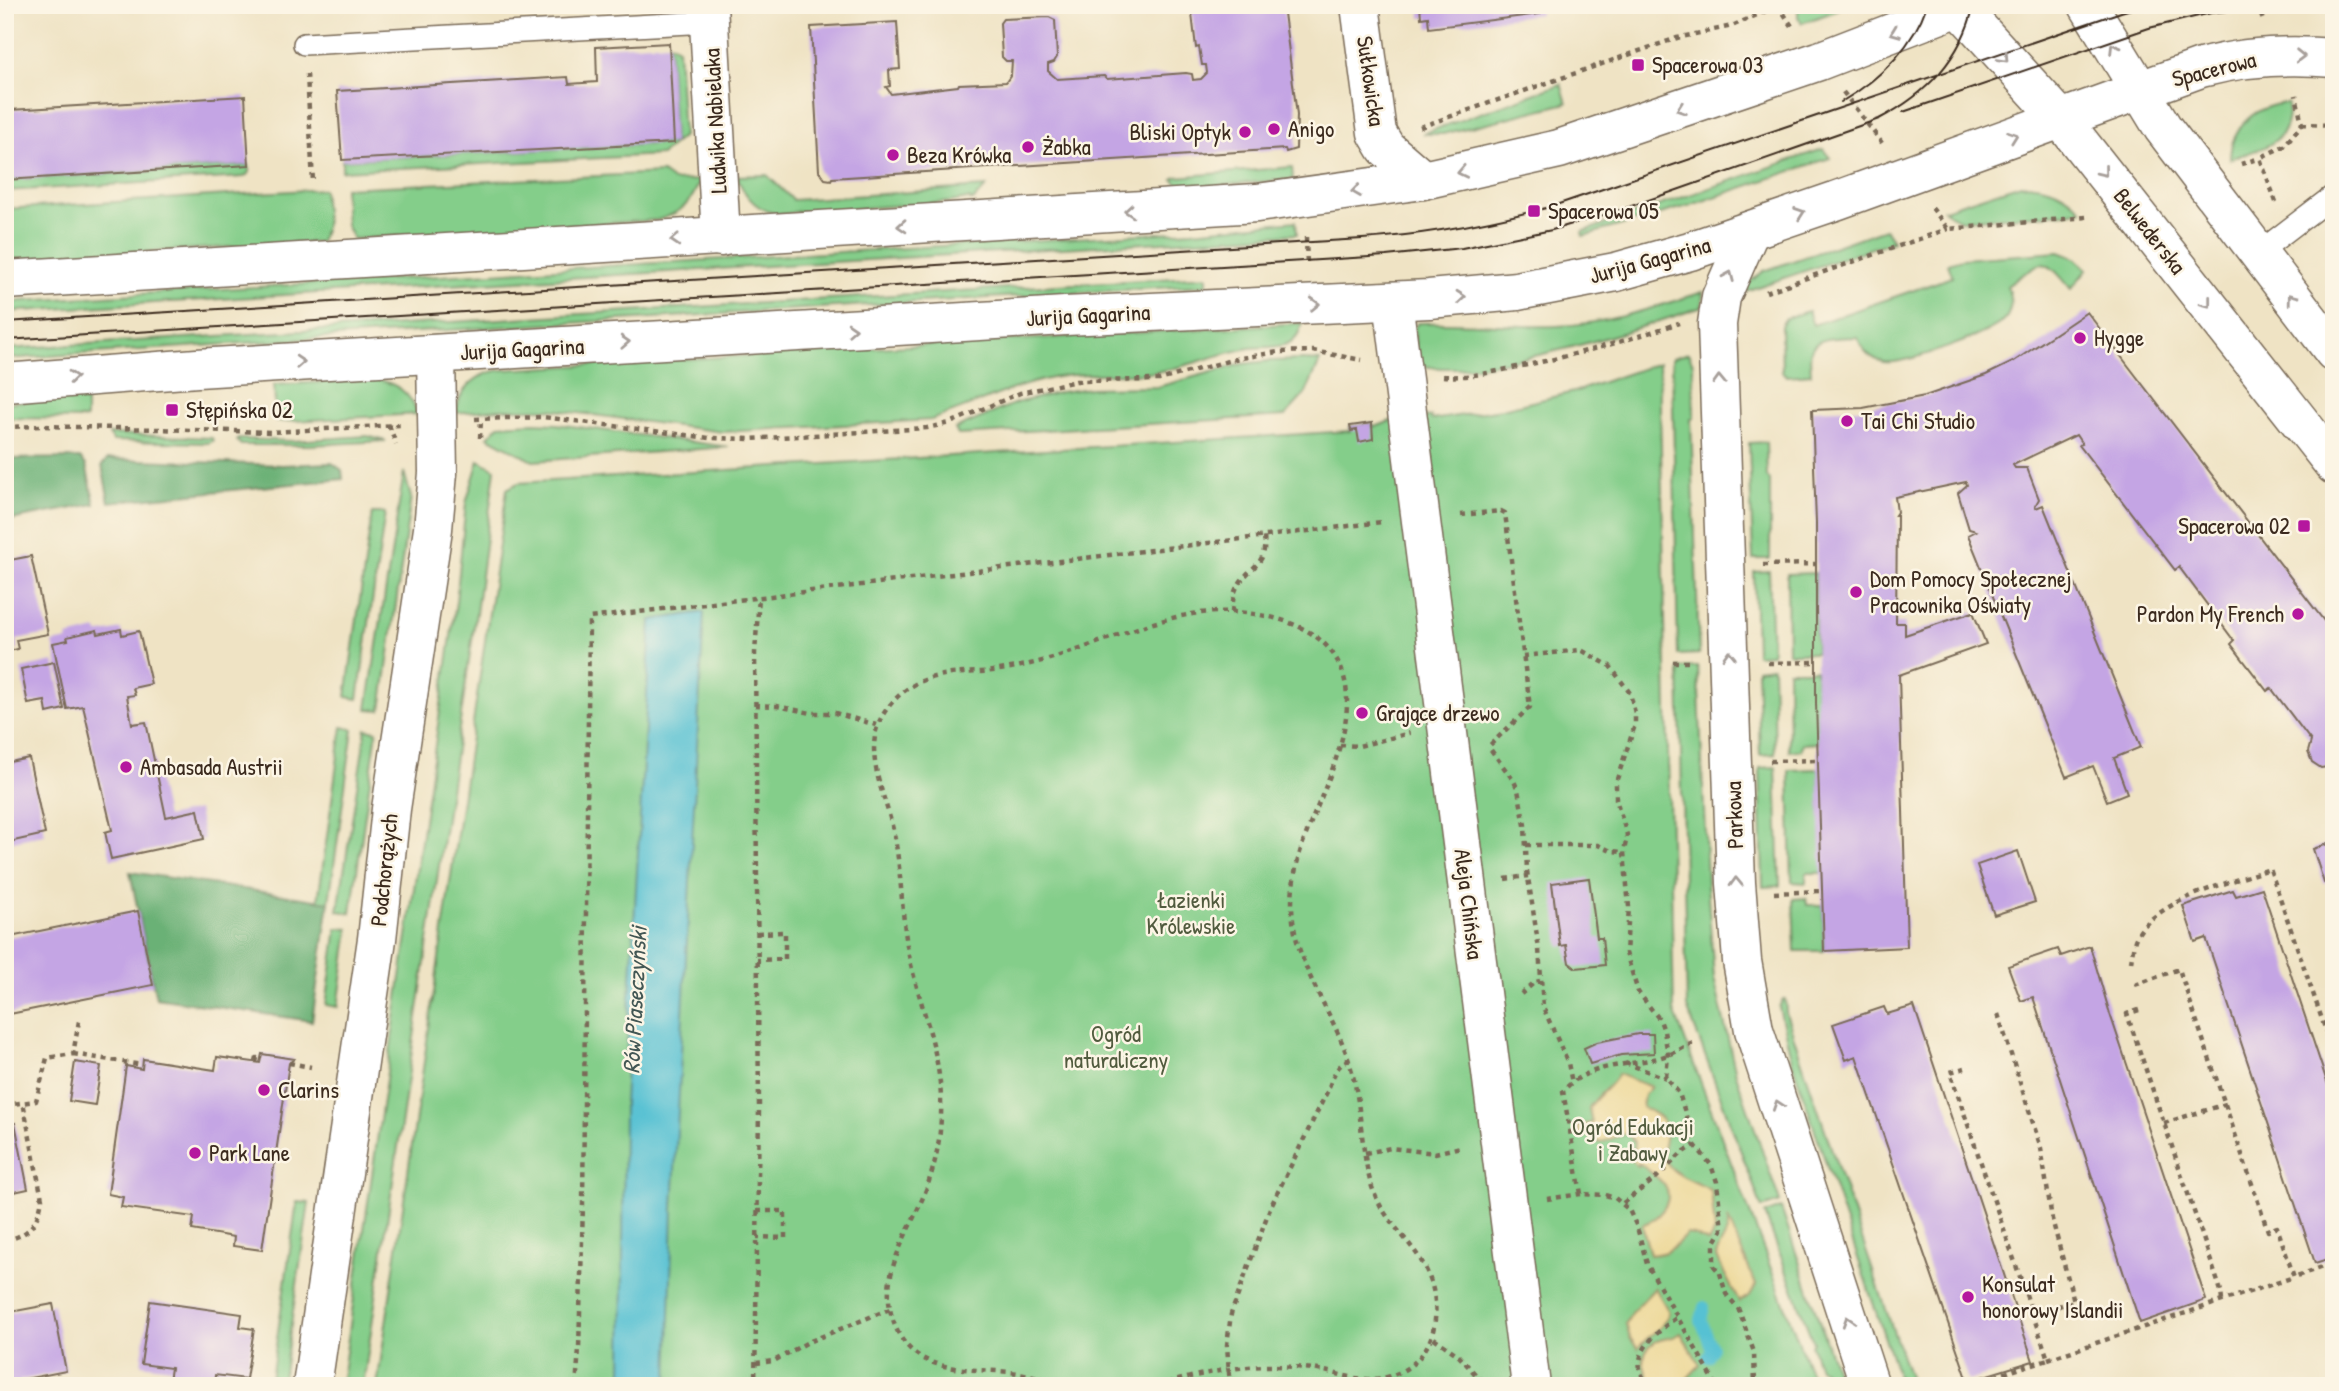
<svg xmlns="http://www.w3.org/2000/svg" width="2339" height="1391" font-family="'Patrick Hand',sans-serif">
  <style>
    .green { fill: #84ce8a; stroke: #607c54; stroke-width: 2 }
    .forest { fill: #6bb176; stroke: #536e4a; stroke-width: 2 }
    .sand { fill: #eeda9e; stroke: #94825e; stroke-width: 2 }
    .water { fill: #57c1d3; stroke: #497678; stroke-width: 2 }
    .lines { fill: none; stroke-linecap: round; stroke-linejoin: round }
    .stream { stroke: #57c1d3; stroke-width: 12 }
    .building { fill: #c4a5e4 }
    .lane-casing { stroke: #7a6b58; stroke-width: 24 }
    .street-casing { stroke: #7a6b58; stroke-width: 41 }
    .secondary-casing { stroke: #7a6b58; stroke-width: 41 }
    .path { stroke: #7a6b58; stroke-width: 4.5; stroke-dasharray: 5 5; stroke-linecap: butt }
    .lane { stroke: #fff; stroke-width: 21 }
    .street { stroke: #fff; stroke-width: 38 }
    .secondary { stroke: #fff; stroke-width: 38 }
    .tram { stroke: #3b2a1e; stroke-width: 2 }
    .oneway { stroke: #a79f9a }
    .poi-dot { fill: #b5179e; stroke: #fcf5e5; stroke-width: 2.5 }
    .labels { text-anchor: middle; stroke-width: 5; stroke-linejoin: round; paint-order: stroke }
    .poi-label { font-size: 23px; fill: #3b2a1e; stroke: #fcf5e5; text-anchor: start }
    .street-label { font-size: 23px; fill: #3b2a1e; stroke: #fcf5e5 }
    .park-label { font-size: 23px; fill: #515b3e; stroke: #fcf5e5 }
    .water-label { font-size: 24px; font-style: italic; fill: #435754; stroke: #fcf5e5 }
  </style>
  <rect width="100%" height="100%" fill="#fcf5e5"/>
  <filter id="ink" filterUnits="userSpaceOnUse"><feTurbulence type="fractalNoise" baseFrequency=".0143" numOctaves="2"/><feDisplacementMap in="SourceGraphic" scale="14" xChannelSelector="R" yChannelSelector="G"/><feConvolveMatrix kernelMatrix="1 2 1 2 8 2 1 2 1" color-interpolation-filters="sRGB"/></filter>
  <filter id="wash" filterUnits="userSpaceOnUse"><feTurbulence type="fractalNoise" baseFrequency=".00686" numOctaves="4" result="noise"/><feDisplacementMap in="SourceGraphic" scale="28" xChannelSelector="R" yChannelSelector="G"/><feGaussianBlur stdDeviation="1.57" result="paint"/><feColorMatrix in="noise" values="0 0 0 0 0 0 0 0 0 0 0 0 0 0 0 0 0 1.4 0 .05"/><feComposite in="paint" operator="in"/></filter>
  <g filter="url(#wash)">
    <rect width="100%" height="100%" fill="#efe3c4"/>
    <path class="green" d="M1798,5H1845L1833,12L1802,23L1798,17Z
      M669,43L678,48L683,136L661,155L342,171V160L674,143Z
      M1561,84L1567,103L1443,134H1422Z
      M2288,103C2291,146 2263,147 2230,159C2231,125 2257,105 2288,103Z
      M1823,149L1830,158L1688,206L1583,236L1582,232Z
      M249,165V173L244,177L5,191V180Z
      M1292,167L1293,179L1188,188L1182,187L1173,179L1176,177Z
      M662,173L673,181L700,180C692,203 681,213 658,220L353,239L346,225L344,188Z
      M767,175L793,200L986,187L973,201L968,199L951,202L806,212C796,209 793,214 783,214C760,214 744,197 737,176Z
      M2021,184C2046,184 2066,191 2082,210L2067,213L1961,220L1950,215L1944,209Z
      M323,189L326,224L320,242L5,260V209Z
      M1296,221L1297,234L5,312V302L1192,231Z
      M1885,229L1893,241L1740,293L1748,283L1764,271Z
      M2059,252L2075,258L2087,269L2071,289C2041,252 2043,261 2007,286C2011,297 2013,308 2006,318C1996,333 1902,366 1884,362C1871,359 1861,350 1858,337C1845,338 1815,335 1811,351C1809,358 1811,367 1811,374L1787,376L1782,372L1781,326L1786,318L1808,311L1813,325L1952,277L1948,263L1962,259Z
      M1207,276V285L382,334L5,359V349Z
      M1703,292L1702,307C1642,327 1582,347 1519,359C1484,366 1452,372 1417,365L1414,328L1418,323C1464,321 1511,328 1557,326C1608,324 1656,307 1703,292Z
      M1302,323C1300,333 1296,340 1287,344C1274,349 1259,346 1245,349C1212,355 1181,370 1147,373C1115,376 1084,371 1052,378C1010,387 972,406 931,420L723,432L548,409H500L456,413C459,388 477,373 501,370Z
      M1688,353L1693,363L1694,418L1691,419L1699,654L1678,655L1672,358Z
      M1302,360L1320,361L1306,393L1285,416L958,435L955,429L1016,403L1061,392L1090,388L1157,387L1242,364L1269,361Z
      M1659,363L1674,1011L1815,1386H377L507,489L518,483L1350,431V426L1372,423L1373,427C1382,426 1385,422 1394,420C1406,418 1419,419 1431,417L1432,420L1502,409L1574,392Z
      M376,379C398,384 410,393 418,414L276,422L274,385Z
      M86,396V419L5,418V403Z
      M534,423L556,424L729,447L533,461L488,437L499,425Z
      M109,434L212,438L213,441L208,443L113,441Z
      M367,436L386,441L309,445H241L237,441V439L293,441Z
      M1766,442L1767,477L1770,480V559H1753L1749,443Z
      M479,460L495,469L477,606L363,1386H341L456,602L466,503Z
      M404,472L411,497L381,710L367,709Z
      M372,513H385L358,699L346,697Z
      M1769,571L1772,654L1756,655L1754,572Z
      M1815,573L1816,653H1788L1787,574Z
      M1698,667L1707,882L1714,978L1736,1074L1780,1202L1762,1208L1687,1007L1679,668Z
      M1773,667L1775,754L1760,755L1757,669Z
      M1788,670H1816L1818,743L1802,744L1801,750L1789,751Z
      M342,727L353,729L329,902L318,901Z
      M366,729L377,731L351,913L338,911Z
      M1776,767L1780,886L1763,887L1760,768Z
      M1819,769L1823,873H1806V883L1792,882L1789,770Z
      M1806,898L1807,905H1823L1824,951H1795L1793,899Z
      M337,928L349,929L338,1007L326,1005Z
      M1783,999H1785L1786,1013L1801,1059L1912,1386H1901L1792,1062L1779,1007Z
      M297,1202L309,1203L282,1386H270Z
      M1781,1208L1841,1386H1828L1823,1370L1819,1368L1811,1345L1813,1342L1765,1214Z"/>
    <path class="forest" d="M80,458L86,465L95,504L5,521V459Z
      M108,459L282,465L332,463L342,470L343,479L109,502L102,465Z
      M130,872L329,902L312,1021L156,998Z"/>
    <path class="sand" d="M1618,1074L1651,1087L1644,1095L1642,1107C1688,1127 1651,1143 1668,1165C1678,1177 1698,1183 1711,1190L1715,1231L1708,1242L1694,1235L1687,1234C1672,1248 1672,1253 1650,1255L1642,1225C1657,1219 1675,1203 1665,1186C1660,1178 1647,1170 1639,1163L1637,1166L1632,1161L1634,1142L1627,1133L1600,1143L1588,1136L1579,1137L1577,1126L1592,1123L1589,1108C1597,1095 1610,1088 1618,1074Z
      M1728,1219L1756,1285L1750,1295L1739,1302L1716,1257C1719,1242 1730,1236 1728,1219Z
      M1655,1288L1669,1312C1667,1328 1646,1335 1638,1349L1630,1338L1626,1324L1631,1313Z
      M1681,1333L1700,1365L1680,1386H1657C1643,1376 1637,1353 1655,1342C1664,1337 1672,1340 1681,1333Z"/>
    <path class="water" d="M704,612L673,1208L668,1386H622L624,1103L651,620Z"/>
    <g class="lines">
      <path class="stream" d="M1704,1307L1701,1320L1712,1349L1708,1357"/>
    </g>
    <g id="blocks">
      <path class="building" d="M1191,5H1283L1297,115L1296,149L1286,152L1285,149L832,178L831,180L825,179L819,171L811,27L897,22L900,69L889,70L890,86L886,87L891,94L958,86L959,84L1006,82L1011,75L1012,61H1006L1002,57L1000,23L1003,19L1049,17L1055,20L1057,57L1054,62L1048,64V71L1057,79L1104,76L1107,79L1186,73L1192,74L1193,80L1201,79L1207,73L1206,65H1202L1199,47L1196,48Z
        M1420,5H1538L1540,14L1429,28L1428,17L1421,18Z
        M669,43L674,143L342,160L337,91L568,77L569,84L597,82L596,47Z
        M245,96L249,165L5,180V113L10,112V110Z
        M2087,312L2334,634V766L2321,768L2312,762L2308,752L2311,741L2271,688L2267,691L2231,644L2234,641L2179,567L2175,570L2079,445L2082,444L2076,435L2013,465L2015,468H2027L2039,499L2035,506L2036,508L2043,505L2141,747L2114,758L2127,793L2107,801L2093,766L2066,777L1968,535L1976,531L1969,529L1958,493L1967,485L1966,482L1895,497L1897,512L1895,515H1897L1896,623H1905V635L1973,612L1986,644L1899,675L1907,947L1824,951L1816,703V523L1812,410L1863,408L1925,396L1986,375L2013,362Z
        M1372,423L1373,439L1359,442L1357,430L1351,431L1350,426Z
        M31,556L48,634L16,640L18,649L5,652V561Z
        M121,629L122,635L139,631L151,684L133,688L135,695L127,696L132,724L146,722L166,817L198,810L204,839L111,859L105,832L112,830L83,706L67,709L53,643L68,640L67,637L97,630L98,634Z
        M54,662L64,709L47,713L45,701L28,704L21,669Z
        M29,758L45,834L5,843V763Z
        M2334,842V879L2324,883L2313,849Z
        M2018,851L2035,902L1994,915L1977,865Z
        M1589,878L1597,938H1602L1605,965L1576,968L1569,963L1566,945L1560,946L1552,883Z
        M2262,888L2334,1103V1257L2315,1263L2206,938L2195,942L2183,906L2233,890L2236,896Z
        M138,911L153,985L5,1015V938Z
        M2090,946L2110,1014L2206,1300L2140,1323L2033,997L2021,1001L2008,966L2058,949L2061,956Z
        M1914,1006L2033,1361L1968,1381L1856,1056L1846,1060L1833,1024L1884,1007L1887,1014Z
        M1638,1034H1653L1654,1053L1621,1055L1590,1064L1584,1048L1597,1042Z
        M262,1054L294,1059L289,1063L262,1250L233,1246L234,1237L192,1230L194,1217L121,1207L123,1197L108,1194L126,1066L142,1069L143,1059L215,1070L217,1057L260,1063Z
        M75,1062L101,1066L95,1105L69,1101Z
        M15,1123L28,1189L5,1194V1125Z
        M150,1301L242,1314L240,1327L254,1329L246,1379L215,1375L214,1386L169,1381L171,1368L141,1364Z
        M53,1304L66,1371L20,1380L21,1386H5V1313Z"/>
    </g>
  </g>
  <g filter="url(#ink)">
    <use href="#blocks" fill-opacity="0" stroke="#7a6b58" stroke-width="2"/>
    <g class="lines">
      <g class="lane-casing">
        <path id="lane" d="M304,44L709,22
          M2258,253L2334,195"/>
      </g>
      <g class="street-casing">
        <path id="street" d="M708,5L721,237
          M1360,5L1377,133L1386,148L1423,180
          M1750,231L1721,297L1717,324L1736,883L1742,961L1754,1030L1870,1386
          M1393,301L1531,1386
          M312,1386L377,939L391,809L433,529L438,473L436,354"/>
      </g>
      <g class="secondary-casing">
        <path id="secondary" d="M1957,5L2061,119L2334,465
          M2088,5L2163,128L2334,352
          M5,280L1257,203L1423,180L1559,149L1819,61L1964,5
          M5,383L197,368L1065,316L1429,299L1517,291L1616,272L1690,251L1838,200L2201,68C2245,56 2288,54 2334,58"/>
      </g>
      <path class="path" d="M1778,5L1794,29
        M2257,5L2263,20
        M307,74L313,182
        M1843,92L1882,143
        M2302,124L2334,125
        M1420,127L1677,38L1732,26L1777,6
        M2241,164L2260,158
        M2276,202L2260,158L2284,146L2302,124L2296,95
        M1932,208L1948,229L2087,217
        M1306,237L1307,266
        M1766,292L1948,229
        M1443,376C1468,378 1493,372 1517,367C1572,356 1626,341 1679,323
        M475,419L543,417L709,438L749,439L927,428L950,423L1020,393L1076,381L1159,380L1235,359L1278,352L1313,351L1362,360
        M389,425L396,444
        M5,427L41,426L270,432L400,425
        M480,438L481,419
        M1461,515L1501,511L1505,513L1530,707L1490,745
        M1763,565L1815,564
        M1232,612C1233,602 1233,592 1239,584C1253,563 1267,566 1264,536
        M1523,656L1581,650L1610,666L1630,693L1635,713V725L1616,782V799L1627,835L1624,852L1629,907L1626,953L1638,992L1660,1020L1664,1031L1668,1055L1666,1078L1679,1093L1695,1145L1711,1165L1717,1182L1722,1230L1714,1244V1266L1720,1273L1726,1294L1738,1308L1754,1352L1755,1386
        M1673,662H1691
        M1768,663L1816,662
        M755,705L777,706L811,713H835L876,725
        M1340,745L1359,746L1410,733
        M1491,750L1514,781L1518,790L1525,825L1527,871L1539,949L1543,1007L1568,1063L1572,1083
        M1770,761L1819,760
        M1526,845H1598L1611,851L1624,852
        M1505,879L1528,876
        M1774,893L1822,891
        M757,933L785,932V959L757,960
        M2131,962C2132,955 2133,947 2135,940C2151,901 2232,882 2270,869L2334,1054
        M2135,985L2179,969L2268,1231L2277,1227L2294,1277L2334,1263
        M1521,994L1535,982L1540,981
        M2139,1010L2127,1014L2221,1291L2222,1301
        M1998,1014L2041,1148L2052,1219L2074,1301L2047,1310
        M1693,1043C1685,1046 1677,1052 1668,1055C1634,1067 1589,1061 1563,1091L1581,1194L1605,1195L1615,1198L1629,1210L1637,1227L1647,1264L1717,1386
        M73,1054L142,1065
        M256,1062L257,1058L261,1059
        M289,1063L311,1067
        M1625,1063L1666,1078
        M1965,1068L1950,1072L2048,1359L1966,1386
        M5,1105L36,1101L47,1058L73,1054L79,1021
        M2164,1123L2226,1104
        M1365,1153L1391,1148L1435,1153L1461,1147
        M1547,1199L1581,1194
        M1623,1203L1656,1178L1683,1152L1695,1145
        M757,1211H785V1238L757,1237
        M5,1240C29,1236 38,1223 42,1199L23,1102
        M1434,1338L1458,1355L1486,1386
        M2048,1359L2294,1277
        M756,1363L774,1361L808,1342L890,1309
        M576,1386L579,1349L583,1204L589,618L1382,522
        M755,1386L759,1108L755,653L759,597
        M1075,1386C1056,1382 1037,1376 1018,1373C977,1367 924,1377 900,1336C868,1279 913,1232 929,1181C938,1155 942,1127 941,1100C940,1048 918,1001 908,951C901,912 902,873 894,834C887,800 868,766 876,731C880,714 896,695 912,686C936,671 965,674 992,671C1007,669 1023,666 1038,662C1103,646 1161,609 1230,612C1261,613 1295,620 1319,639C1382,691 1322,786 1302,846C1296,864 1292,885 1292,904C1292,966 1335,1011 1351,1068C1362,1106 1360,1147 1371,1184C1382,1219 1405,1234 1422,1262C1444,1299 1441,1354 1398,1373C1374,1384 1353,1378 1329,1372C1310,1368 1290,1366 1270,1366C1230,1366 1194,1376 1155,1386
        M1230,1386L1227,1345L1231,1314L1270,1208L1327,1092C1332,1080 1335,1065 1349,1060
        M1650,1386C1622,1359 1657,1331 1679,1316"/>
      <use href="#lane" class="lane"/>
      <use href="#street" class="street"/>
      <use href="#secondary" class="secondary"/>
      <path class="tram" d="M1841,102C1880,79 1912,49 1927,5
        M1903,112L2149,28L2211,13L2274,5
        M5,322L1362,239C1426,235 1488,223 1550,207L2121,12L2145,5
        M5,340L1386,256L1462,248L1552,230L1623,209L1879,119C1927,94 1961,59 1974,5"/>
    </g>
    <defs><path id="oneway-chevron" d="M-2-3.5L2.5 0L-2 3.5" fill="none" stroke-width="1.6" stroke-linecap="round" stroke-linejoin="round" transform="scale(1.75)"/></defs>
    <g class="oneway">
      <use href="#oneway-chevron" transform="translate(1895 32) rotate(159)"/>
      <use href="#oneway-chevron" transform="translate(2114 48) rotate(-121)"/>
      <use href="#oneway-chevron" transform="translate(2300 56) rotate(1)"/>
      <use href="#oneway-chevron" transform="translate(2004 58) rotate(47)"/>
      <use href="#oneway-chevron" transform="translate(1681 109) rotate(161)"/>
      <use href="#oneway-chevron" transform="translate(2013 136) rotate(-20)"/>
      <use href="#oneway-chevron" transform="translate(1462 172) rotate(168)"/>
      <use href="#oneway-chevron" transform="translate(2103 172) rotate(51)"/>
      <use href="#oneway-chevron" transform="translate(1356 191) rotate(172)"/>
      <use href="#oneway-chevron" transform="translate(1129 211) rotate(176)"/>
      <use href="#oneway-chevron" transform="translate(1800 213) rotate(-19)"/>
      <use href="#oneway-chevron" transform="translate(902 226) rotate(176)"/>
      <use href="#oneway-chevron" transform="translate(675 240) rotate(177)"/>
      <use href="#oneway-chevron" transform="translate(1729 276) rotate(-67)"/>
      <use href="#oneway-chevron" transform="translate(1461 297) rotate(-5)"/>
      <use href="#oneway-chevron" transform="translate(2292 298) rotate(-127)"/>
      <use href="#oneway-chevron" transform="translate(2207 303) rotate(52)"/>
      <use href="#oneway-chevron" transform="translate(1315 304) rotate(-2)"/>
      <use href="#oneway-chevron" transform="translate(852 329) rotate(-3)"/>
      <use href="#oneway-chevron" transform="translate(625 342) rotate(-3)"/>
      <use href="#oneway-chevron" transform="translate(300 362) rotate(-3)"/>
      <use href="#oneway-chevron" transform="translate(73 377) rotate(-5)"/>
      <use href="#oneway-chevron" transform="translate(1719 380) rotate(-92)"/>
      <use href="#oneway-chevron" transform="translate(1729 655) rotate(-92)"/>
      <use href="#oneway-chevron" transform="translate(1736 882) rotate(-92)"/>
      <use href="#oneway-chevron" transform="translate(1778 1105) rotate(-109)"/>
      <use href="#oneway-chevron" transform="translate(1848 1321) rotate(-108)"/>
    </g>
  </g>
  <g class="poi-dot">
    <rect x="1631" y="58" width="14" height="14" rx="3.5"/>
    <circle cx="1274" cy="129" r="7"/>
    <circle cx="1245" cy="132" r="7"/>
    <circle cx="1028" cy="147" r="7"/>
    <circle cx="893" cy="155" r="7"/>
    <rect x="1527" y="204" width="14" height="14" rx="3.5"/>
    <circle cx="2080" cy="338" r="7"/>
    <rect x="165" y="403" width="14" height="14" rx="3.5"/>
    <circle cx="1847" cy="421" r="7"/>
    <rect x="2297" y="519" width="14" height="14" rx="3.5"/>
    <circle cx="1856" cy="592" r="7"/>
    <circle cx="2298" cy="614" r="7"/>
    <circle cx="1362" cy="713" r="7"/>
    <circle cx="126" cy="767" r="7"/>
    <circle cx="264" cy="1090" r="7"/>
    <circle cx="195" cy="1153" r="7"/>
    <circle cx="1968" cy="1297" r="7"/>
  </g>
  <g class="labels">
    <g class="poi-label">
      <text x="1652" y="73">Spacerowa 03</text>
      <text x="1288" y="137">Anigo</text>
      <text x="1231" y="140" text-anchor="end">Bliski Optyk</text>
      <text x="1042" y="155">Żabka</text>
      <text x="907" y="163">Beza Krówka</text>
      <text x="1548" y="219">Spacerowa 05</text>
      <text x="2094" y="346">Hygge</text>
      <text x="186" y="418">Stępińska 02</text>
      <text x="1861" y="429">Tai Chi Studio</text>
      <text x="2290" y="534" text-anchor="end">Spacerowa 02</text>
      <text x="1870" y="587">Dom Pomocy Społecznej<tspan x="1870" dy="26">Pracownika Oświaty</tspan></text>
      <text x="2284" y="622" text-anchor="end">Pardon My French</text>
      <text x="1376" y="721">Grające drzewo</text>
      <text x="140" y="775">Ambasada Austrii</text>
      <text x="278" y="1098">Clarins</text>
      <text x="209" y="1161">Park Lane</text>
      <text x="1982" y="1292">Konsulat<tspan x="1982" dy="26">honorowy Islandii</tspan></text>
    </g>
    <g class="street-label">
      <text transform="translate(2214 69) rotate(-14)" y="8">Spacerowa</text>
      <text transform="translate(1371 81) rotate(82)" y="8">Sułkowicka</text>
      <text transform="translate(715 121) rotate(-93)" y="8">Ludwika Nabielaka</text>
      <text transform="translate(2150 231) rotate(52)" y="8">Belwederska</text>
      <text transform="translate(1650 260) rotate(-15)" y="8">Jurija Gagarina</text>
      <text transform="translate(1088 315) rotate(-3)" y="8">Jurija Gagarina</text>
      <text transform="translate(522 349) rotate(-3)" y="8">Jurija Gagarina</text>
      <text transform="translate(1734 815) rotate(-92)" y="8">Parkowa</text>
      <text transform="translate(384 870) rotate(-84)" y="8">Podchorążych</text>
      <text transform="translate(1469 904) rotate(83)" y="8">Aleja Chińska</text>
    </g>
    <g class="park-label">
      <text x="1191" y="908">Łazienki<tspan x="1191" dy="26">Królewskie</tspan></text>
      <text x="1116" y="1042">Ogród<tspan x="1116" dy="26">naturaliczny</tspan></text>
      <text x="1633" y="1135">Ogród Edukacji<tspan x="1633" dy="26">i Zabawy</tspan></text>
    </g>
    <g class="water-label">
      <text transform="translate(635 1000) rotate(-87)" y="8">Rów Piaseczyński</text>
    </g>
  </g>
  <rect width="2339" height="1391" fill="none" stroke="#fcf5e5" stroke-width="28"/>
</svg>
